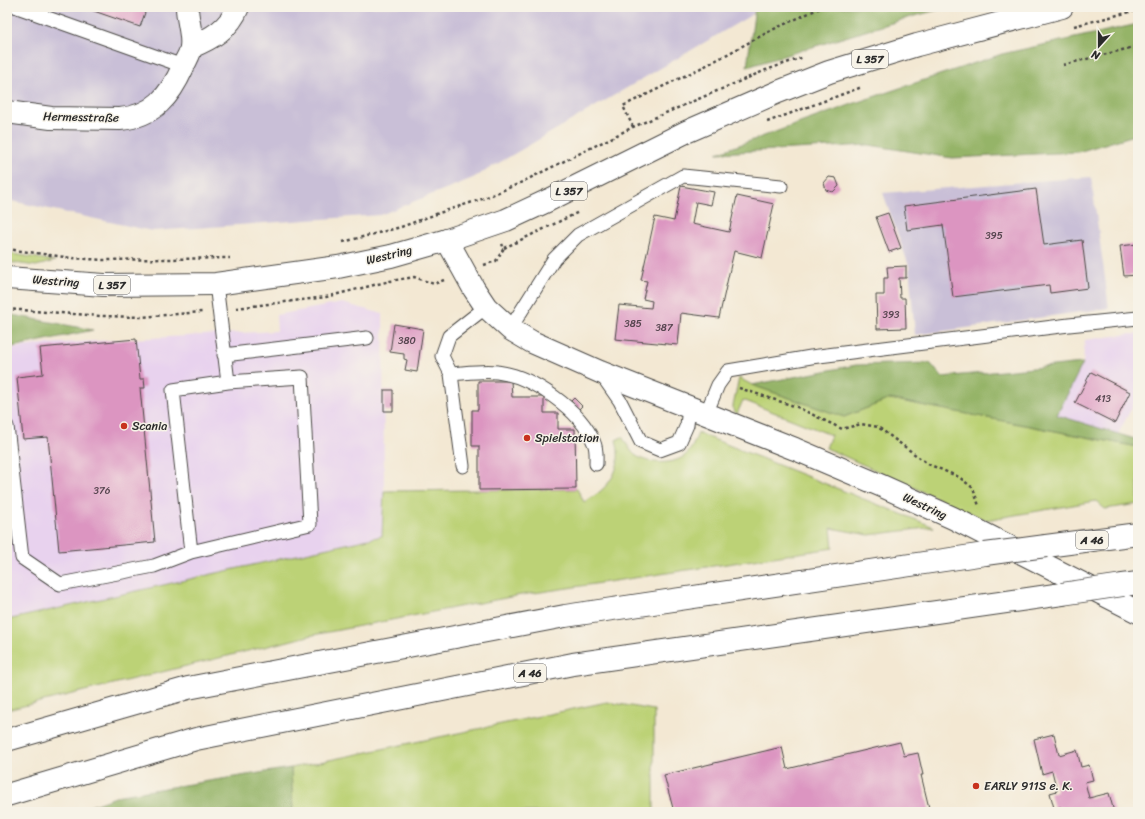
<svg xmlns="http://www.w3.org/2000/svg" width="1145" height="819" font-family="Sriracha,sans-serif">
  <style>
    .built { fill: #e8d2ee }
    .industrial { fill: #c9bfd7 }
    .green { fill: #bcd276; stroke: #747e50 }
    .forest { fill: #95b467; stroke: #607049 }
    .building { fill: #dc95c1 }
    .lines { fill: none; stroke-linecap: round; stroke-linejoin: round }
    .service-casing { stroke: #494744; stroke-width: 15 }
    .minor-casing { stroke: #494744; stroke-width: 24 }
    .primary-casing { stroke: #494744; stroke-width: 24 }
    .motorway-casing { stroke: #494744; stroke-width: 24 }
    .path { stroke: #494744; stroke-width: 2.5; stroke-dasharray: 3 3; stroke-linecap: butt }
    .service { stroke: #fff; stroke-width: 13 }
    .minor { stroke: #fff; stroke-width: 22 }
    .primary { stroke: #fff; stroke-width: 22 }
    .motorway { stroke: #fff; stroke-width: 22 }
    .motorway-bridge-casing { stroke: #494744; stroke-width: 24; stroke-linecap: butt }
    .motorway-bridge { stroke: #fff; stroke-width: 22 }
    .poi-dot { fill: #c8321e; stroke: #f7f3e8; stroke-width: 1.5 }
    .labels { text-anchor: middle; stroke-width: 3; stroke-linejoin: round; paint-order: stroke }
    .number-label { font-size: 10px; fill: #574650 }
    .shield { fill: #f7f3e8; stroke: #686764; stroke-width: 1 }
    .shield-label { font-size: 11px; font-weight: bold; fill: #2b2b2b }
    .street-label { font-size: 12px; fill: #2b2b2b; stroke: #f7f3e8 }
    .poi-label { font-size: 12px; fill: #2b2b2b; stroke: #f7f3e8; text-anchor: start }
  </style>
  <rect width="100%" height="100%" fill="#f7f3e8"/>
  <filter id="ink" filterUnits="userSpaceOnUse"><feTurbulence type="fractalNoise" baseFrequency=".025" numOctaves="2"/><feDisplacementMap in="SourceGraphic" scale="8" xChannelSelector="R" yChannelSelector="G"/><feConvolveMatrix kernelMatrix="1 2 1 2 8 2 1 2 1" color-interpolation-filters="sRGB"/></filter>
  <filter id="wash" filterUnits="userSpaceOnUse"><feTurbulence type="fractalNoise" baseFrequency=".012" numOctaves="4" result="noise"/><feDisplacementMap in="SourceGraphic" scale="16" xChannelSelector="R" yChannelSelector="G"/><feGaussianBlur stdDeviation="0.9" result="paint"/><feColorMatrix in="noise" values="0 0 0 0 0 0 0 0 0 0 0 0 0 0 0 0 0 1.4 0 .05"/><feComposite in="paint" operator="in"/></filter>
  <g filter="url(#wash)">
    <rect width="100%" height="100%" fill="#f3e8d3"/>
    <path class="built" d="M342,303L383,314L384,491L382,536L7,620V349L43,344L277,331L276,315Z
      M1129,334H1138V396L1118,434L1057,415L1083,363L1085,340Z"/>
    <path class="industrial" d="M7,7H755L753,14L473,178L380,215L152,231L7,200Z
      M1091,177L1109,308L915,335L909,266L883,193Z"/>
    <path class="green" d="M7,253L55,261L36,266L7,262Z
      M739,378L752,385L844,417L890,399L1138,447V504L1105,509L1096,501L986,520L826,448L831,435L743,400L737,414L733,410V406Z
      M698,433L934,527L869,535L831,528L833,548L521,595L313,635L7,710V620L382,536L384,491L577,489L584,502C609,489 624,469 616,440L622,437C626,442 630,451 635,455C647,464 670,465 683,457C691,452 695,441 698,433Z
      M607,702L654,710V812H293L291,768Z"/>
    <path class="forest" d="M755,7H949L911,17L747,67Z
      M1138,24V134L1078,152L952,158L869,145L717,153L858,102L1002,54Z
      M7,314L93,330L7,348Z
      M930,363L942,377L1083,363L1057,415L1138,440V447L890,399L844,417L752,385L856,365Z
      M291,768L293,812H74L121,795Z"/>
    <g id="blocks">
      <path class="building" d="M92,7H147L140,27L91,10Z
        M829,177L836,178L839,186L833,192L826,190L824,183Z
        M681,186L714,192L711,205L696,202L692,224L729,232L737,196L774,204L762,258L734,251L719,318L681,313L678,345L615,339L619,305L651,308L652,301L643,299L647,281L641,280L655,217L674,221Z
        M1036,189L1044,245L1082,240L1088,288L1050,293L1049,285L953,297L943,225L907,230L904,206Z
        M888,213L901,248L889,252L876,217Z
        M1138,244V275L1124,276L1120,246Z
        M906,266V278H899L900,298H905L906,328L877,329L876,295H884V278H888L887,267Z
        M394,324L423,329L417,372L405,370L407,360L404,359V354L390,352Z
        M136,339L140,379H144L145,388H140L155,542L59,551L48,437L23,439L17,377L43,374L40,348Z
        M1091,372L1130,392L1115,423L1075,403Z
        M478,381H511L512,397H544V413H558V429H575L576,489L479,490V446H472V410H478Z
        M384,390H393V411H384Z
        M574,398L582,406L579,409L571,401Z
        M1054,734L1059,755L1077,750L1081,767L1089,765L1093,780L1085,782L1089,798L1109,793L1114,812H1062L1061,807L1054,808L1050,793L1057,791L1052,771L1042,774L1034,739Z
        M900,742L904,756L918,753L923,775H921L930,812H674L664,775L782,747L787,769Z"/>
    </g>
  </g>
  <g filter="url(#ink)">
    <use href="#blocks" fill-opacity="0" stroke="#494744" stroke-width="1"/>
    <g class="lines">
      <g class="service-casing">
        <path id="service" d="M17,7L183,66
          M216,284L228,382
          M510,329L554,259L578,235L683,176L781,186
          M224,355L367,338
          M451,374C465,373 484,370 497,372C532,376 581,410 594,443C597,449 596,458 596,464
          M601,374L620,401L641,442L660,450L679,443L687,425L689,408
          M302,377L310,524L191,552L173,390L228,382Z
          M706,414L718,385L728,371L811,357L1069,325L1138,318
          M7,426L22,558L60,584L154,566L191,552
          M463,466L451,374L442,356L449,336L486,307"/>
      </g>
      <g class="minor-casing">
        <path id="minor" d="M191,47C211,39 230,28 238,7
          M7,112L51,118L120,119C154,116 170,96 183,67C185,61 191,53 191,47C193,35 187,20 187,7
          M447,240L474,289L486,307L510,329L532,342L600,372L795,449L882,486L953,518L1138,612"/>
      </g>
      <g class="primary-casing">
        <path id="primary" d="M7,278L104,285L216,284L338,267L391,256L447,240L506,220L549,200L686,132L778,92L829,72L917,45L1062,7"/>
      </g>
      <g class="motorway-casing">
        <path id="motorway" d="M1046,546L1138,534
          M1123,585L1138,583
          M7,740L188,688L565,616L985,554
          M7,795L196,739L573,664L1062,594"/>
      </g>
      <path class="path" d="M1074,26L1138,10
        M1063,65L1138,46
        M767,122L862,87
        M633,127L623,106L709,64L772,30L822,7
        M343,242L401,227L439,213L482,199L518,184L633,127L766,70L804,57
        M504,248L579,212
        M7,249L72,258L104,260L230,258
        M484,265L496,261L504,248L502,244
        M236,308L326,297L390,281L414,277L434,284L444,280
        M7,309L101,316L141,317L203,312
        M739,388L797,407L842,429L861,424L878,427L928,464L959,477L973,488L979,506"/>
      <use href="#service" class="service"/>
      <use href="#minor" class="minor"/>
      <use href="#primary" class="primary"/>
      <use href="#motorway" class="motorway"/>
      <g class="motorway-bridge-casing">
        <path id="motorway-bridge" d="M985,554L1046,546
          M1062,594L1123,585"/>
      </g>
      <use href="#motorway-bridge" class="motorway-bridge"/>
    </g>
  </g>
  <g class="poi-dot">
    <circle cx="124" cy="426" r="4"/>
    <circle cx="527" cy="438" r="4"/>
    <circle cx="976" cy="786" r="4"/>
  </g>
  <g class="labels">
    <g class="number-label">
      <text x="994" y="239">395</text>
      <text x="891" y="318">393</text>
      <text x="633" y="327">385</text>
      <text x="664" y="331">387</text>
      <text x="407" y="344">380</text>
      <text x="1103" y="402">413</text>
      <text x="102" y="494">376</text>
    </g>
    <g class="shield">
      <rect x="852" y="50" width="36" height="18" rx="3"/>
      <rect x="551" y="182" width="36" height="18" rx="3"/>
      <rect x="94" y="276" width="36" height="18" rx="3"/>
      <rect x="1076" y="531" width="32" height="18" rx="3"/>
      <rect x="514" y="664" width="32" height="18" rx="3"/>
    </g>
    <g class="shield-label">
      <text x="870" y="63">L 357</text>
      <text x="569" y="195">L 357</text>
      <text x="112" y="289">L 357</text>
      <text x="1092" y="544">A 46</text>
      <text x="530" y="677">A 46</text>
    </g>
    <g class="street-label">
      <text transform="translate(81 117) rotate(1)" y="4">Hermesstraße</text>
      <text transform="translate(389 255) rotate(-14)" y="4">Westring</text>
      <text transform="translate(56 281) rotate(4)" y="4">Westring</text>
      <text transform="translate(925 506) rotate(25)" y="4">Westring</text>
    </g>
    <g class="poi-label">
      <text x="132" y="430">Scania</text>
      <text x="535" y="442">Spielstation</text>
      <text x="984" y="790">EARLY 911S e. K.</text>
    </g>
  </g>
  <rect width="1145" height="819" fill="none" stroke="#f7f3e8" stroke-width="24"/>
  <g transform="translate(1099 46) rotate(201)" stroke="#f7f3e8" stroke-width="3" paint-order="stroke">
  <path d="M0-3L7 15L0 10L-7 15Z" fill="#2b2b2b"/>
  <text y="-6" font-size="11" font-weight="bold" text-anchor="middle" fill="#2b2b2b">N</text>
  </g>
</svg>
